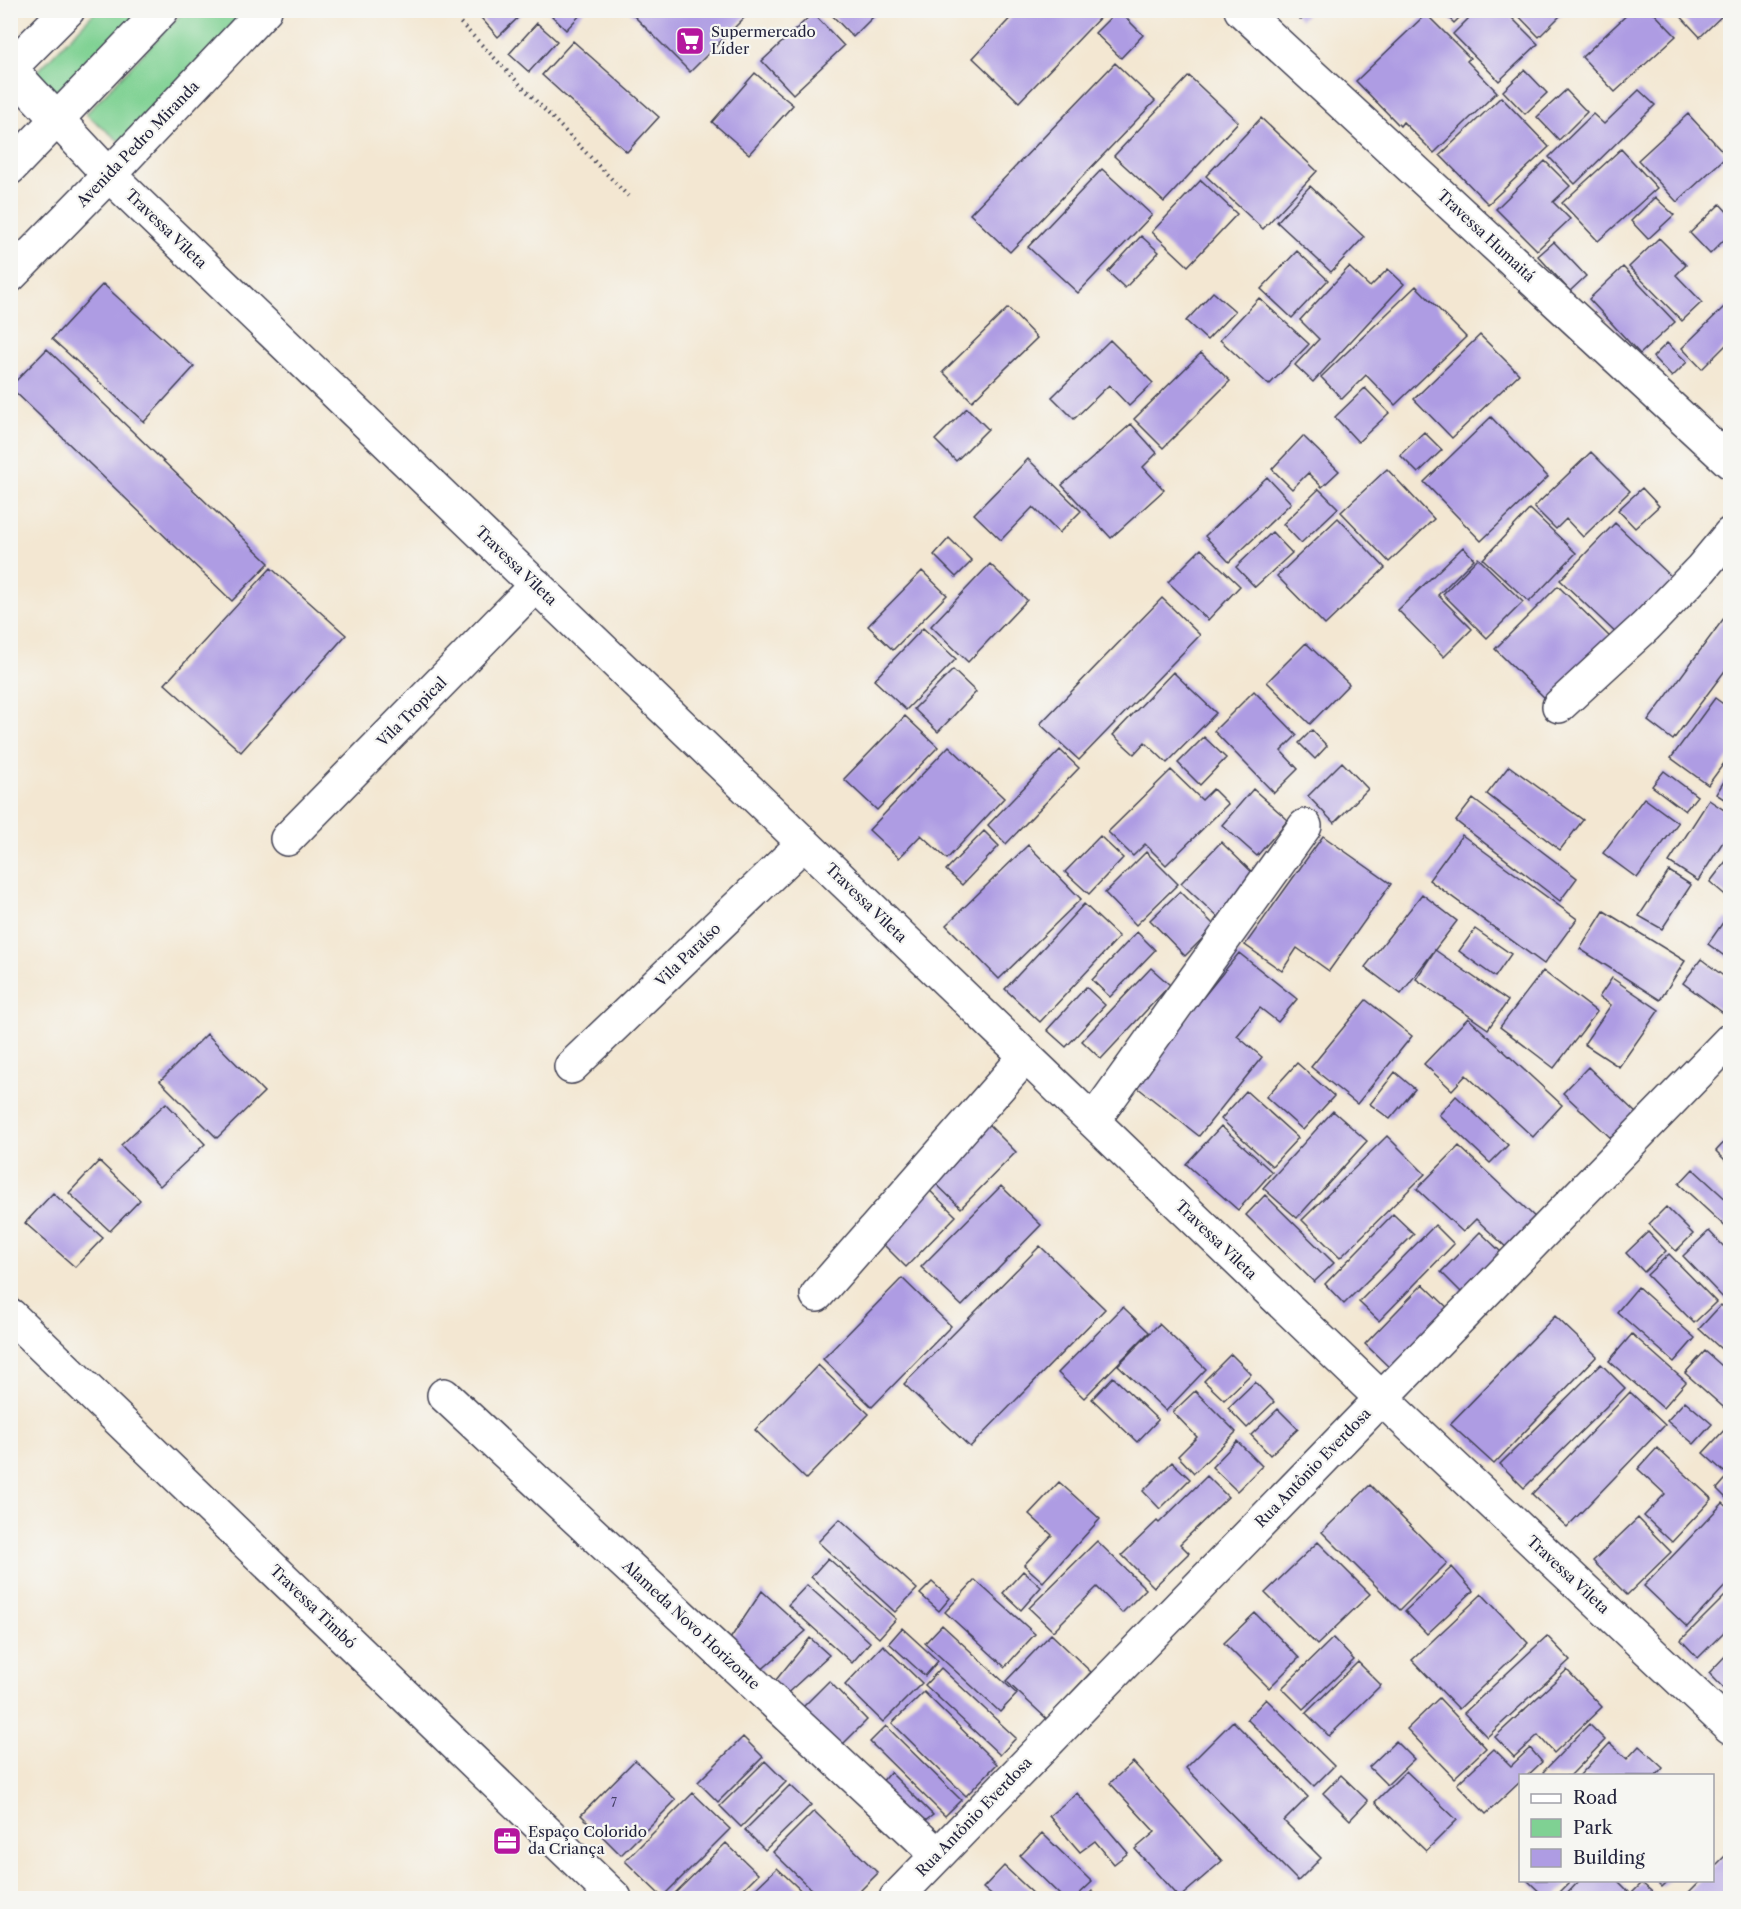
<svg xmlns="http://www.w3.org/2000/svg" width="1741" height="1909" font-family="'Libre Caslon Text',serif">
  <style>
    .green { fill: #7fd193; stroke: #507a67; stroke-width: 1.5 }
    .building { fill: #ae9ce3 }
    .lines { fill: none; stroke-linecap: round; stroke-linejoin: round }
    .minor-casing { stroke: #414052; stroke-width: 36 }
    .major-casing { stroke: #414052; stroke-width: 36 }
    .path { stroke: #414052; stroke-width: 4; stroke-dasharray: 1.5 4.5; stroke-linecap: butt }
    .minor { stroke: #fff; stroke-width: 33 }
    .major { stroke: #fff; stroke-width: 33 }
    .labels { text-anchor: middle; stroke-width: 4.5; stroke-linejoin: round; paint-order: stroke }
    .number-label { font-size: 12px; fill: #454065 }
    .poi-label { font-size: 15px; fill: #22223b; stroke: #f6f6f2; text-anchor: start }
    .street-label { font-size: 15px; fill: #22223b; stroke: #f6f6f2 }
  </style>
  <rect width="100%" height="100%" fill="#f6f6f2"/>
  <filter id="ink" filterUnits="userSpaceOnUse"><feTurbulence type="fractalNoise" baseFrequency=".0167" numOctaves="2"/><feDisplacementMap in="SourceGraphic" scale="12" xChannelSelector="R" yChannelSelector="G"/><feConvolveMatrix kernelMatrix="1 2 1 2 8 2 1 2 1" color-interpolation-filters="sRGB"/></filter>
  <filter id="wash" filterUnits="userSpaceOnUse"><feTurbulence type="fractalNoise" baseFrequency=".008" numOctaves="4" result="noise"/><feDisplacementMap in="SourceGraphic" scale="24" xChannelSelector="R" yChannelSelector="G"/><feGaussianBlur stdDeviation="1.35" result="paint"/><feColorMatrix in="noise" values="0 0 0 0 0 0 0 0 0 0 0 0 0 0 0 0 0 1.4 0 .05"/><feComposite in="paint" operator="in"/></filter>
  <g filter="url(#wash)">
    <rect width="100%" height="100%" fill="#f3e7d2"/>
    <path class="green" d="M96,11H148L61,101L36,73Z
      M184,11H251L124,145L86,114Z"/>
    <g id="blocks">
      <path class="building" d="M474,10H526L498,37Z
        M546,10H585L566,30Z
        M628,10H752L690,72Z
        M827,10H880L853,37Z
        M1018,10H1107L1019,102L973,58Z
        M1118,10L1143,35L1121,58L1095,33Z
        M1291,10H1310L1301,20Z
        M1441,10H1467L1454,23Z
        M1477,10H1504L1538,44L1499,81L1453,34Z
        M1513,10H1566L1539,37Z
        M1632,10H1651L1676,36L1615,92L1582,57Z
        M1675,10H1728L1700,37Z
        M813,13L844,46L793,94L762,61Z
        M1426,14L1470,58L1467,61L1497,92L1434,153L1403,122L1400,126L1356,81Z
        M537,23L557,41L529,72L509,54Z
        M573,41L659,117L627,152L542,75Z
        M1115,63L1155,101L1010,252L970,214Z
        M1525,70L1547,93L1525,114L1503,91Z
        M755,73L793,105L749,154L712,122Z
        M1189,76L1238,122L1164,202L1114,156Z
        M1566,90L1587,112L1559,140L1537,117Z
        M1639,90L1655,105L1575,184L1549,157L1593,114L1604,124Z
        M1501,97L1549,147L1488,204L1440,155Z
        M1688,114L1727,156L1677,202L1638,160Z
        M1261,118L1317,171L1263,229L1206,176Z
        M1621,149L1657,188L1598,241L1562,203Z
        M1545,161L1570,186L1553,202L1570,219L1537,250L1496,209Z
        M1102,169L1152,215L1078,293L1028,247Z
        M1201,180L1237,214L1188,266L1152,232Z
        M1310,186L1364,237L1331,272L1277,222Z
        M1655,197L1674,215L1648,239L1631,221Z
        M1720,204L1730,215V234L1710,254L1690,233Z
        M1141,236L1159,252L1125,288L1108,272Z
        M1659,238L1686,265L1676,275L1702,302L1682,321L1629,267Z
        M1554,242L1586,276L1570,291L1538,256Z
        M1297,251L1328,280L1292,318L1261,289Z
        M1349,267L1370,287L1388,269L1404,284L1313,382L1295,365L1319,339L1300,320Z
        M1623,267L1675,322L1640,354L1589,299Z
        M103,284L194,367L144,422L52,339Z
        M1416,286L1466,337L1395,405L1366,375L1342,399L1321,377Z
        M1213,292L1235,311L1207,340L1186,321Z
        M1259,298L1309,344L1269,385L1220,340Z
        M1726,305L1730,310V341L1702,369L1682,348Z
        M1008,308L1037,338L972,401L943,372Z
        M1480,335L1519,374L1452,438L1414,399Z
        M1110,340L1153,383L1129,406L1109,385L1074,419L1052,397Z
        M1667,343L1687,362L1672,377L1653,357Z
        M47,349L269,563L232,601L10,387Z
        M1201,353L1230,381L1163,448L1134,419Z
        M1365,388L1389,413L1358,442L1335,417Z
        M967,408L988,429L956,461L935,440Z
        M1491,417L1548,477L1481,541L1424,482Z
        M1131,424L1157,453L1143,467L1164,490L1111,538L1062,485Z
        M1424,432L1442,450L1418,473L1400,455Z
        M1303,436L1339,471L1322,487L1308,473L1292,489L1272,469Z
        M1591,452L1630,491L1583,537L1566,519L1556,529L1534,507Z
        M1028,459L1081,511L1059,533L1033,507L1001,540L974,514Z
        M1387,469L1434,519L1389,562L1341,512Z
        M1267,477L1291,503L1229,562L1205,536Z
        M1642,488L1659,506L1635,528L1618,510Z
        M1319,489L1338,508L1301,543L1283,524Z
        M1530,509L1576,553L1529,602L1483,559Z
        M1338,518L1385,568L1325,625L1277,576Z
        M1615,523L1676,581L1621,638L1560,580Z
        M1272,532L1292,553L1255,587L1236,567Z
        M949,538L972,561L956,577L934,555Z
        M1463,547L1474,559L1438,595L1472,629L1444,657L1398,610Z
        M1201,549L1240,586L1208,620L1168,582Z
        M1478,558L1523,602L1487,638L1443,594Z
        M990,564L1027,600L968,662L931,626Z
        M271,568L346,635L241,752L165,684Z
        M922,571L947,595L893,650L868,626Z
        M1558,586L1615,642L1552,705L1495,649Z
        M1162,598L1200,635L1079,760L1040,724Z
        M1730,610V664L1673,740L1648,721Z
        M923,628L956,659L906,710L874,680Z
        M1306,643L1349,684L1310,724L1267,682Z
        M953,670L976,692L938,732L914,709Z
        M1173,672L1216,713L1167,763L1145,742L1134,754L1113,735Z
        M1254,691L1297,735L1281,751L1298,769L1274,793L1214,731Z
        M1715,698L1730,709V755L1708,785L1671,758Z
        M905,716L938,747L877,810L844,779Z
        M1312,730L1327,746L1315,759L1299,743Z
        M1204,737L1226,758L1200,785L1178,763Z
        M949,746L1004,798L947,859L921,835L899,858L869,830Z
        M1060,750L1079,768L1006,844L988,825Z
        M1342,762L1368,789L1334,823L1308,796Z
        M1509,766L1583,820L1560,850L1487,794Z
        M1171,770L1202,800L1213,789L1228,804L1166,865L1145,844L1133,856L1108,832Z
        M1664,771L1697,796L1685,811L1652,786Z
        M1730,772V803L1716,794Z
        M1253,789L1288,820L1257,856L1222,825Z
        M1644,798L1678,823L1637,878L1603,853Z
        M1473,799L1577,878L1560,901L1456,821Z
        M1709,800L1730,814V831L1698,881L1669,862Z
        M984,831L999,846L962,885L946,870Z
        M1462,835L1577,919L1544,964L1429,880Z
        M1100,836L1123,858L1089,894L1065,872Z
        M1323,836L1391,884L1329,971L1297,948L1282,971L1245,945Z
        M1221,842L1261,881L1222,921L1181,883Z
        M1028,845L1081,899L999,979L946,925Z
        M1146,852L1178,884L1136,925L1105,893Z
        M1730,856V899L1710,882Z
        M1669,871L1691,885L1662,929L1639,916Z
        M1180,891L1215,926L1185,956L1150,920Z
        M1422,894L1457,921L1401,994L1365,967Z
        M1084,904L1119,937L1040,1022L1005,989Z
        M1604,911L1685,961L1660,1000L1580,949Z
        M1726,918L1730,921V960L1708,944Z
        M1475,929L1511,954L1495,977L1459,951Z
        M1137,932L1155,950L1110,997L1092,980Z
        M1435,950L1508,1001L1488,1029L1416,979Z
        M1239,953L1297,999L1278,1022L1260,1008L1237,1036L1262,1057L1199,1136L1133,1084Z
        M1701,959L1730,981V1018L1683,983Z
        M1151,968L1170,985L1101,1059L1082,1041Z
        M1543,971L1597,1012L1554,1068L1500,1027Z
        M1612,978L1659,1010L1619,1067L1584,1044L1611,1005L1599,997Z
        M1086,987L1105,1005L1066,1047L1047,1030Z
        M1366,1000L1412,1036L1357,1104L1311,1067Z
        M1468,1018L1562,1105L1533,1137L1466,1075L1452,1090L1424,1064Z
        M207,1034L264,1092L217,1138L160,1081Z
        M1297,1063L1334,1096L1303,1130L1266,1097Z
        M1588,1067L1637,1114L1613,1140L1563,1093Z
        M1395,1072L1415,1089L1390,1119L1370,1104Z
        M1246,1091L1298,1138L1272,1166L1221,1119Z
        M1456,1096L1508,1145L1490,1163L1439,1115Z
        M166,1103L205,1144L160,1186L121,1145Z
        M1333,1111L1367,1141L1297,1218L1263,1188Z
        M987,1123L1016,1152L961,1208L931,1179Z
        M1221,1126L1272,1172L1238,1210L1186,1164Z
        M1387,1136L1425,1174L1340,1258L1302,1220Z
        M1730,1136V1165L1716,1151Z
        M1459,1146L1538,1220L1509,1250L1476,1219L1463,1232L1417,1189Z
        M99,1161L140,1200L110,1231L69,1193Z
        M1693,1169L1730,1203V1231L1679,1184Z
        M923,1184L956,1216L906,1267L874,1235Z
        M1001,1186L1041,1225L962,1306L921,1267Z
        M53,1193L103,1238L75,1267L25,1223Z
        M1265,1195L1334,1263L1314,1282L1246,1215Z
        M1666,1207L1693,1234L1676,1251L1649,1224Z
        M1393,1214L1414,1234L1344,1304L1325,1284Z
        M1435,1225L1454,1244L1379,1321L1359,1302Z
        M1709,1231L1730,1253V1305L1683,1256Z
        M1480,1232L1502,1253L1462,1293L1441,1272Z
        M1648,1232L1666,1251L1644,1272L1626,1253Z
        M1040,1246L1105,1309L970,1447L904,1384Z
        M1669,1254L1716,1302L1694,1323L1647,1275Z
        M902,1278L951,1326L872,1407L823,1359Z
        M1423,1284L1451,1311L1393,1371L1365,1344Z
        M1638,1287L1695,1338L1674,1362L1617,1312Z
        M1721,1305L1730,1314V1354L1729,1356L1699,1329Z
        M1123,1307L1149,1332L1084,1398L1058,1373Z
        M1555,1316L1597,1356L1494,1464L1450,1424Z
        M1159,1324L1206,1369L1166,1411L1118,1365Z
        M1632,1334L1686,1382L1663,1408L1609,1361Z
        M1705,1351L1730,1373V1413L1685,1373Z
        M1231,1354L1251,1374L1224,1400L1204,1381Z
        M1601,1364L1625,1388L1524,1488L1500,1464Z
        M818,1365L869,1414L806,1479L755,1430Z
        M1113,1377L1158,1420L1137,1442L1092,1399Z
        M1255,1382L1274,1402L1247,1428L1228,1408Z
        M1195,1391L1236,1432L1194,1473L1178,1456L1197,1437L1173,1412Z
        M1630,1392L1665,1425L1567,1527L1532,1494Z
        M1685,1401L1712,1424L1694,1444L1667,1421Z
        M1278,1409L1298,1429L1270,1455L1251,1435Z
        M1728,1426L1730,1429V1464L1724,1472L1703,1453Z
        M1237,1441L1262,1466L1237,1491L1212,1467Z
        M1657,1448L1712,1499L1672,1542L1644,1516L1665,1494L1638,1469Z
        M1172,1462L1190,1479L1160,1509L1143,1491Z
        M1730,1474V1502L1717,1489Z
        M1207,1476L1228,1497L1180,1544L1189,1553L1154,1587L1122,1555L1157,1521L1159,1523Z
        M1059,1482L1100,1519L1043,1582L1024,1565L1052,1535L1029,1514Z
        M1370,1485L1447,1563L1400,1610L1322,1532Z
        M1723,1503L1730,1509V1581L1687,1627L1644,1586Z
        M1638,1518L1671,1552L1627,1595L1593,1561Z
        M840,1519L917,1589L895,1612L818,1542Z
        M1097,1541L1146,1589L1122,1613L1097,1587L1053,1631L1029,1608Z
        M1318,1542L1370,1594L1317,1645L1265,1593Z
        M828,1558L896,1619L879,1638L811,1577Z
        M1452,1567L1473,1591L1427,1634L1405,1611Z
        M1023,1571L1041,1587L1021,1610L1003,1593Z
        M975,1580L1035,1634L1005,1667L945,1612Z
        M932,1582L950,1598L939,1611L920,1594Z
        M807,1585L870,1642L852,1663L788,1605Z
        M762,1591L806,1631L759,1672L728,1642Z
        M1730,1591V1626L1698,1658L1681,1640Z
        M1482,1594L1528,1643L1459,1709L1412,1660Z
        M1255,1613L1299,1658L1269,1688L1224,1643Z
        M942,1625L1017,1694L1000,1712L925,1643Z
        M902,1628L938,1661L925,1676L889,1643Z
        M1051,1634L1091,1672L1047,1719L1006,1681Z
        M1547,1636L1570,1660L1487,1737L1464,1713Z
        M810,1638L829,1655L782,1698L771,1686Z
        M1333,1638L1354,1660L1303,1709L1282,1688Z
        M883,1645L922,1683L883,1722L845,1685Z
        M1730,1651V1695L1709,1673Z
        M1358,1662L1381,1685L1329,1736L1306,1713Z
        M941,1668L1016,1738L1000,1755L925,1685Z
        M1567,1670L1602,1707L1554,1753L1538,1735L1514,1757L1495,1737Z
        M829,1681L867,1720L836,1751L797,1713Z
        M924,1692L997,1764L966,1796L892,1723Z
        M1439,1698L1486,1748L1454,1778L1407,1729Z
        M1266,1699L1334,1766L1314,1786L1247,1719Z
        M1233,1721L1308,1797L1284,1821L1321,1858L1298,1881L1186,1768Z
        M1589,1724L1605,1740L1570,1776H1546L1543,1772Z
        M886,1726L961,1800L945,1816L870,1742Z
        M743,1737L763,1757L718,1802L698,1782Z
        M1396,1741L1414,1759L1387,1785L1369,1767Z
        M1610,1743L1627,1759L1639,1746L1663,1768L1656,1776H1579Z
        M1530,1748L1542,1762L1527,1776H1520V1782L1486,1814L1457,1784L1494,1749L1511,1766Z
        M635,1760L676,1800L621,1855L581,1815Z
        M765,1761L786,1782L741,1827L720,1806Z
        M1133,1762L1222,1861L1179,1898L1135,1849L1155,1832L1110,1783Z
        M1406,1771L1457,1820L1426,1851L1375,1802Z
        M890,1772L933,1815L917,1827L876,1789Z
        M1341,1775L1368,1801L1350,1820L1323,1793Z
        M790,1785L811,1805L765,1850L745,1830Z
        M693,1793L730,1829L662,1897L625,1861Z
        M1077,1793L1128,1853L1114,1864L1095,1841L1080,1852L1049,1816Z
        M814,1811L878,1873L853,1898H820L773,1852Z
        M1042,1833L1092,1882L1075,1898H1063L1020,1856Z
        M726,1843L758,1874L734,1898H670Z
        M1730,1851V1898H1683L1701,1880H1712V1869Z
        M1004,1866L1038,1898H995L983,1888Z
        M777,1868L809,1898H746Z
        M1527,1880H1566L1569,1883L1554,1898H1546Z
        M1580,1880H1617L1629,1892L1623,1898H1563Z
        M1655,1880H1669L1662,1887Z
        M1642,1883L1659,1898H1627Z
        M1092,1891L1100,1898H1085Z"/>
    </g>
  </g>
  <g filter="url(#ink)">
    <use href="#blocks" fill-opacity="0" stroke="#414052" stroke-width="1.5"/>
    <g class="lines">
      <g class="minor-casing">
        <path id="minor" d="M1241,10L1730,462
          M10,69L109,175L1381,1398L1730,1727
          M1559,706L1646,626L1701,569L1730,534
          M287,839L536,585
          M571,1067L804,843
          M1093,1121L1305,826
          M817,1295L1026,1056
          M10,1315L615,1898
          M444,1395L937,1854
          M896,1898L1730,1040"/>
      </g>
      <g class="major-casing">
        <path id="major" d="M10,68L68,10
          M10,168L162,10
          M10,276L109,175L265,10"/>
      </g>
      <path class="path" d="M448,10L628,196"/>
      <use href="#minor" class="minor"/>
      <use href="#major" class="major"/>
    </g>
  </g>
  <defs>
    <g id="supermarket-square" transform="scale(1.5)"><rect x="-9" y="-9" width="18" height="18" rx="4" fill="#b5179e" stroke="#f6f6f2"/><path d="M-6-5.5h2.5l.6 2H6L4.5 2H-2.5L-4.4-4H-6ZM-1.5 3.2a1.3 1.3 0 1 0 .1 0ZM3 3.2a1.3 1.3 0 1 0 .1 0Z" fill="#fff"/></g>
    <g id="office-square" transform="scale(1.5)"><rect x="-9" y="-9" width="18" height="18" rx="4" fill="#b5179e" stroke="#f6f6f2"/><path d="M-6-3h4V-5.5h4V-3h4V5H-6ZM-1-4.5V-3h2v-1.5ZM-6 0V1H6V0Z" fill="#fff"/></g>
  </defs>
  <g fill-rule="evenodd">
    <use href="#supermarket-square" x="690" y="41"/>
    <use href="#office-square" x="507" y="1841"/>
  </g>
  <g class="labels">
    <g class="number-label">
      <text x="614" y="1807">7</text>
    </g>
    <g class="poi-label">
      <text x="711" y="37">Supermercado<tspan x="711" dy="17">Líder</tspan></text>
      <text x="528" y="1837">Espaço Colorido<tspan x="528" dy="17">da Criança</tspan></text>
    </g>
    <g class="street-label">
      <text transform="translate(138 144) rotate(-46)" y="5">Avenida Pedro Miranda</text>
      <text transform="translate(166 229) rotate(44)" y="5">Travessa Vileta</text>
      <text transform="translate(1486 236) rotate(43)" y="5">Travessa Humaitá</text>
      <text transform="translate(516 566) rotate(44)" y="5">Travessa Vileta</text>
      <text transform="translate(412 712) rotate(-45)" y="5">Vila Tropical</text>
      <text transform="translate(866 903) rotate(44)" y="5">Travessa Vileta</text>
      <text transform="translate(688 955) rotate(-44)" y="5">Vila Paraíso</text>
      <text transform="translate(1216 1240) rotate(44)" y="5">Travessa Vileta</text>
      <text transform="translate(1313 1468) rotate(-46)" y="5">Rua Antônio Everdosa</text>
      <text transform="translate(1568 1575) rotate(43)" y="5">Travessa Vileta</text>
      <text transform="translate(313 1607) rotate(44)" y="5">Travessa Timbó</text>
      <text transform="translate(691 1625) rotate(43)" y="5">Alameda Novo Horizonte</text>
      <text transform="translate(974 1817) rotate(-46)" y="5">Rua Antônio Everdosa</text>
    </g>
  </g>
  <rect width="1741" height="1909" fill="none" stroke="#f6f6f2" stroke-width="36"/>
  <rect x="1519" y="1774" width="195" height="108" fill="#f6f6f2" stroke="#a1a1a9" stroke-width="1.5"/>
  <rect x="1531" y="1794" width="30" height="9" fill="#ffffff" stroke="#a1a1a9" stroke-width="1.5"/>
  <text x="1573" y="1804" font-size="18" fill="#22223b">Road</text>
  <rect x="1531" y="1819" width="30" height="18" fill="#7fd193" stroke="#a1a1a9" stroke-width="1.5"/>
  <text x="1573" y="1834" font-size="18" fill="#22223b">Park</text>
  <rect x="1531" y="1849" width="30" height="18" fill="#ae9ce3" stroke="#a1a1a9" stroke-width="1.5"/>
  <text x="1573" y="1864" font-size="18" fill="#22223b">Building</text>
</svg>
